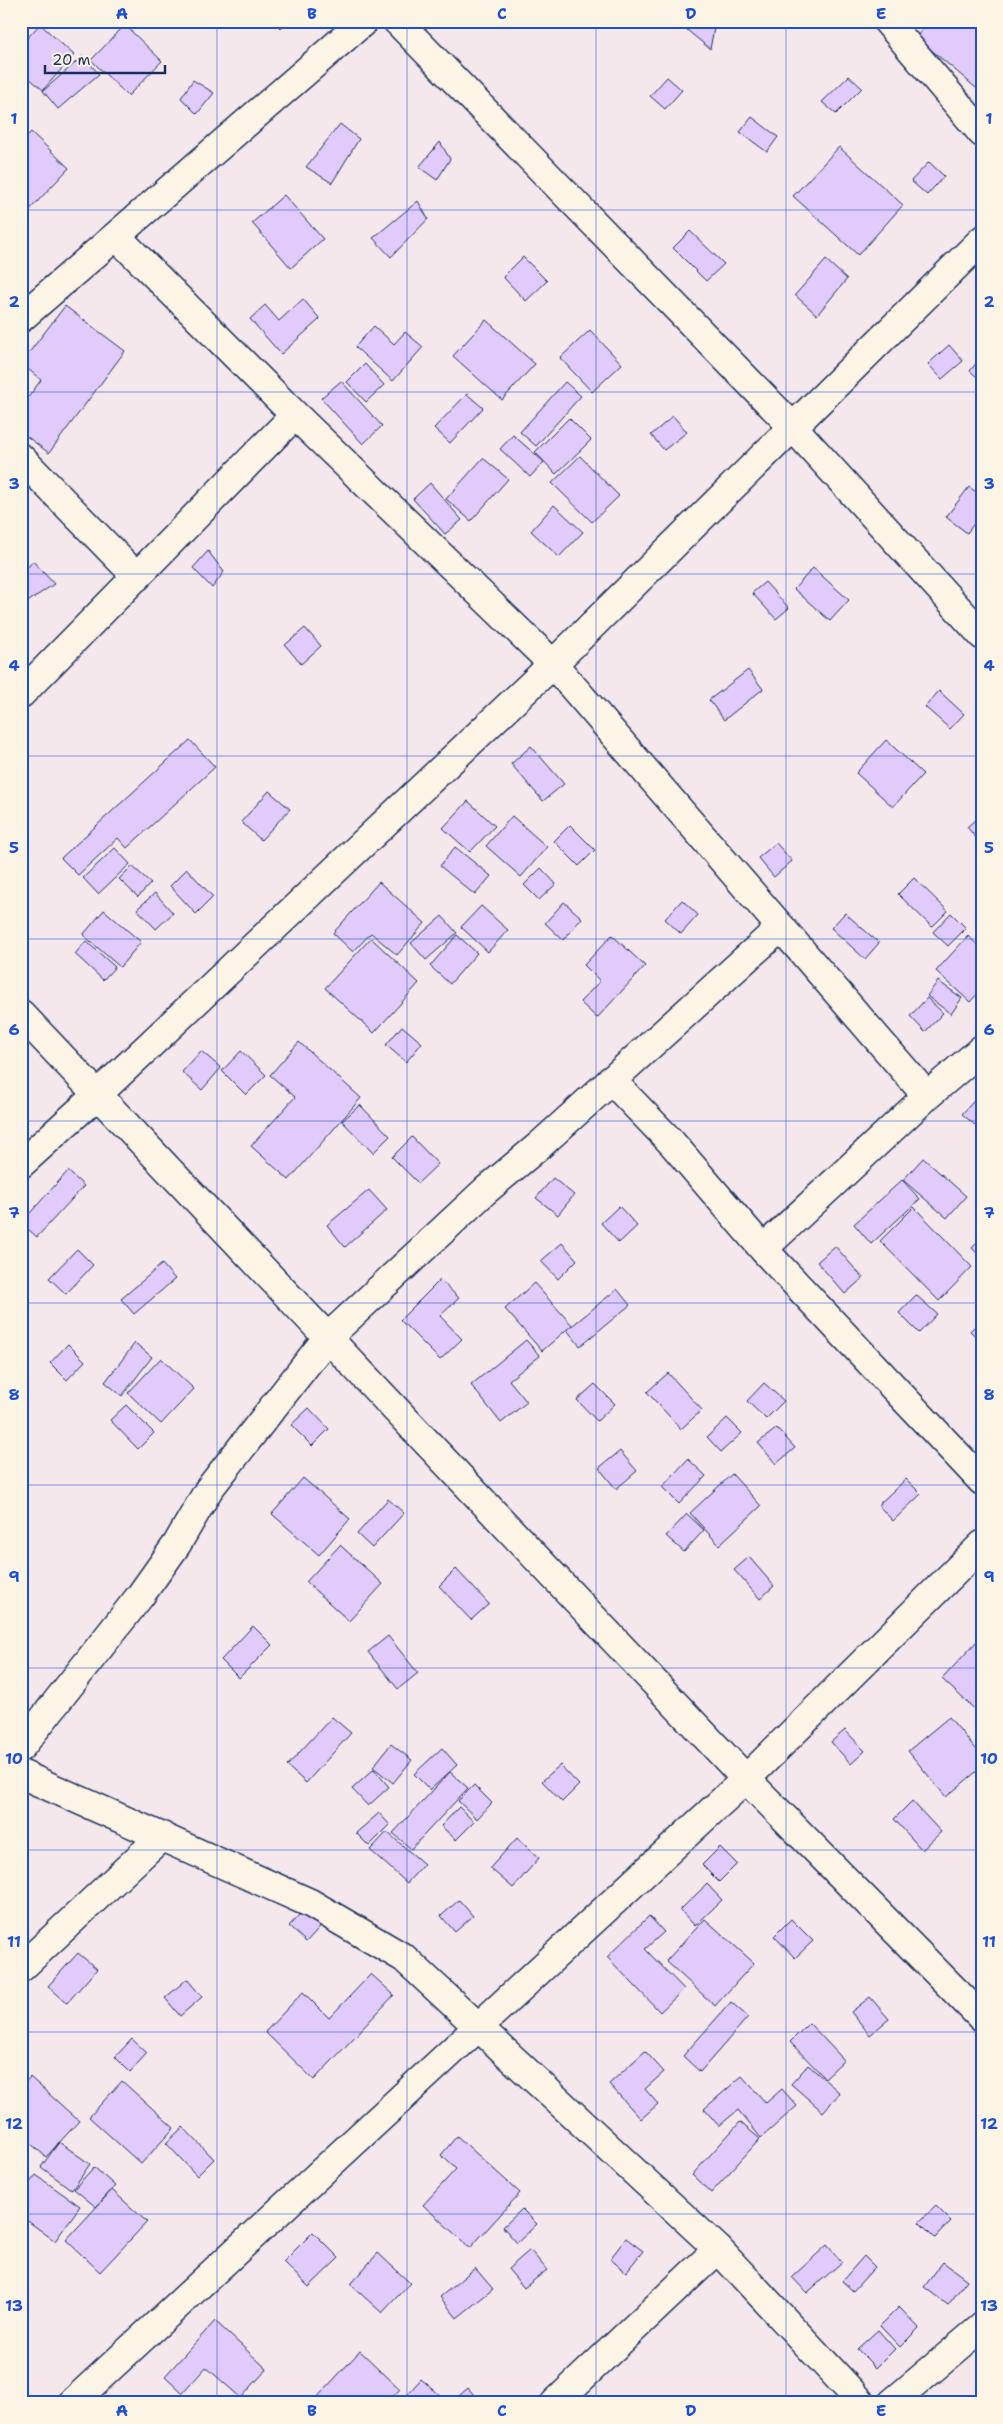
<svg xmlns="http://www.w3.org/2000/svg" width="1003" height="2424" font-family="'Shantell Sans',sans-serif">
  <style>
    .building { fill: #e1cbfb; stroke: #1b2f5e }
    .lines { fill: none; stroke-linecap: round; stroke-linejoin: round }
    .minor-casing { stroke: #1b2f5e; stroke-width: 31 }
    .minor { stroke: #fcf5e5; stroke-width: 28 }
    .grid { fill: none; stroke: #1d4ed8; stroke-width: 1; stroke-opacity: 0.55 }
    .neatline { fill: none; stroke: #1d4ed8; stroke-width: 2 }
    .grid-label { font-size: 16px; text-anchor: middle; font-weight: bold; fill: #1d4ed8 }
  </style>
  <rect width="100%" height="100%" fill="#f4e8ec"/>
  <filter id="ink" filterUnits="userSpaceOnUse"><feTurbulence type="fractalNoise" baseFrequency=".02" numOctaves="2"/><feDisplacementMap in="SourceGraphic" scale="10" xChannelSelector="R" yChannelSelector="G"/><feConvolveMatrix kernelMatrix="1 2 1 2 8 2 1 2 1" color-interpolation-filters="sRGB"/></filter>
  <g filter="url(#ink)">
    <path class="building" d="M274,21H286L281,28Z
      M691,21H712L715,23L710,49L687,30Z
      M930,21H982V93L916,37Z
      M40,24L74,55L43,90L21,71V45Z
      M125,25L162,61L128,96L91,60Z
      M83,56L99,74L58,109L43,91Z
      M849,76L862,88L836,114L822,102Z
      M667,77L682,90L665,109L650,96Z
      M193,80L214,93L197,114L181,98Z
      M21,95L27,102L21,107Z
      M752,117L778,137L767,152L740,132Z
      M340,124L359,139L332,183L306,167Z
      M31,132L69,168L21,219V142Z
      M440,142L450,159L437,180L419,167Z
      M839,147L903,205L858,255L793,196Z
      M929,162L944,176L927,195L911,181Z
      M284,195L323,239L291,268L252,223Z
      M418,201L428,219L391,257L373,238Z
      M690,231L724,264L706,281L673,248Z
      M523,257L547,281L526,301L503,277Z
      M826,260L847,279L817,315L795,295Z
      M303,299L320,319L281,354L250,319L265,305L279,321Z
      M65,306L125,351L49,453L21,432V407L41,380L21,363Z
      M486,320L535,364L502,400L453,356Z
      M374,326L394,344L405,332L423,347L393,381L355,347Z
      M590,330L622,364L592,392L560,358Z
      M949,345L963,361L942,379L928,364Z
      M982,356V381L970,371Z
      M365,364L384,385L366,402L347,382Z
      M341,381L382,426L363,444L321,398Z
      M565,382L581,396L536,446L520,432Z
      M467,394L483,408L450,443L434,428Z
      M673,416L687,432L664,450L651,435Z
      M569,418L591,440L556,474L535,452Z
      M513,435L544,462L530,477L500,449Z
      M580,456L619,496L592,522L552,483Z
      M483,458L508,479L471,521L446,499Z
      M430,483L462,520L445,534L413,499Z
      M969,487L982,496V513L967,533L946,517Z
      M554,505L583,532L559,557L531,531Z
      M208,551L224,572L212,588L193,568Z
      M33,561L54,584L26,603L21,597V575Z
      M813,568L849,600L830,621L794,589Z
      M765,582L789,608L776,619L752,593Z
      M305,628L321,646L301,664L285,645Z
      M748,670L763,689L724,720L709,700Z
      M939,691L964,714L950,729L925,707Z
      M190,740L215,767L127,848L118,838L78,875L61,858Z
      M886,740L923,774L893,807L856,773Z
      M531,746L564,784L543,801L511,764Z
      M269,791L290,809L261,840L241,822Z
      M468,801L495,826L470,852L443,828Z
      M982,814V845L967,827Z
      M512,816L547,847L521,877L486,846Z
      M570,825L595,850L579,866L554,841Z
      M776,843L792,861L774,877L758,858Z
      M455,847L491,876L475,895L440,866Z
      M115,848L130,864L98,894L83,878Z
      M132,866L151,883L138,897L119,879Z
      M541,868L556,884L539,900L524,885Z
      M187,869L213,897L196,914L170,886Z
      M914,878L948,911L932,927L898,894Z
      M379,882L425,923L397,955L371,933L353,952L333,933Z
      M155,893L173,913L156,929L137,909Z
      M682,900L698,915L681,934L665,919Z
      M564,902L582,918L563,940L545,923Z
      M481,906L508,930L488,952L461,927Z
      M104,910L141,942L120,967L83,935Z
      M845,913L879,943L865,959L831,928Z
      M951,913L966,928L948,946L933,932Z
      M442,916L457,933L426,960L411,943Z
      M457,935L477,953L450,984L430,966Z
      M612,935L645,966L597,1018L580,1002L600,981L584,965Z
      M968,936L982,949V989L970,1002L936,971Z
      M371,938L419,983L374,1033L325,988Z
      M86,941L115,967L103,980L75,954Z
      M938,981L962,998L951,1014L927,996Z
      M927,998L943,1013L925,1032L910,1016Z
      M402,1026L422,1043L406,1062L386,1045Z
      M299,1042L361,1098L289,1180L251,1146L295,1097L270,1075Z
      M201,1051L221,1068L202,1090L182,1072Z
      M241,1051L266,1075L246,1095L222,1071Z
      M982,1092V1131L962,1114Z
      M360,1105L390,1136L373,1153L342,1121Z
      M412,1137L438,1164L418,1183L392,1157Z
      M923,1158L966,1196L947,1218L903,1180Z
      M68,1171L84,1186L37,1237L21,1223Z
      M553,1178L574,1195L558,1215L536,1198Z
      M902,1180L920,1199L871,1244L854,1224Z
      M369,1190L387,1210L345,1247L327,1225Z
      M619,1206L637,1226L619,1243L601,1223Z
      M914,1207L972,1267L939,1301L880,1241Z
      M982,1237V1258L972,1248Z
      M562,1243L577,1260L558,1279L541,1261Z
      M835,1246L863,1278L845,1294L817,1262Z
      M77,1249L93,1265L66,1294L49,1278Z
      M162,1264L175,1279L134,1314L121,1299Z
      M440,1280L459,1298L440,1316L462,1339L440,1360L400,1320Z
      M534,1283L572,1325L542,1351L505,1309Z
      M617,1289L630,1305L580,1346L567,1330Z
      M916,1295L937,1314L919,1333L899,1313Z
      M982,1319V1342L970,1331Z
      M526,1340L540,1356L509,1380L527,1402L501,1423L471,1385Z
      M135,1343L152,1357L122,1396L105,1382Z
      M68,1344L85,1361L67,1380L50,1363Z
      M161,1358L194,1389L161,1424L128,1393Z
      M668,1373L702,1410L681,1429L647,1392Z
      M764,1383L784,1401L766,1419L747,1401Z
      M595,1384L615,1404L597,1421L577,1400Z
      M126,1405L154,1433L138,1449L110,1420Z
      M309,1408L329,1429L312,1446L291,1425Z
      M727,1418L742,1433L721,1452L707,1437Z
      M777,1428L795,1448L776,1464L758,1443Z
      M620,1451L637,1471L616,1489L599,1468Z
      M688,1459L706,1476L679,1504L662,1487Z
      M732,1474L761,1506L719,1545L690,1513Z
      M303,1478L350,1519L319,1555L272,1514Z
      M906,1479L921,1494L893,1521L878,1505Z
      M388,1499L404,1513L372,1548L357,1534Z
      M687,1514L704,1530L684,1552L666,1536Z
      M340,1545L383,1584L349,1621L306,1582Z
      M749,1557L774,1586L760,1599L734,1570Z
      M456,1569L489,1604L471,1620L439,1586Z
      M253,1626L272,1645L239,1678L221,1660Z
      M388,1636L418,1673L398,1689L368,1652Z
      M977,1641L982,1645V1716L942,1679Z
      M332,1717L351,1733L306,1783L287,1766Z
      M949,1717L982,1756V1767L946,1797L908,1751Z
      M845,1730L865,1751L851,1764L831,1742Z
      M391,1744L412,1760L393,1783L373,1767Z
      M442,1748L457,1765L430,1790L414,1774Z
      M560,1765L579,1785L562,1802L542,1781Z
      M374,1769L389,1787L368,1806L352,1789Z
      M450,1772L468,1788L411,1849L393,1833Z
      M474,1785L492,1803L477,1819L458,1801Z
      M912,1801L941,1832L922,1850L894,1819Z
      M459,1807L474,1822L456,1840L441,1826Z
      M379,1813L390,1825L369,1846L356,1833Z
      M387,1832L424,1864L407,1883L370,1850Z
      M517,1838L539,1858L513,1888L490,1868Z
      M720,1847L737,1864L719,1882L702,1865Z
      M707,1884L722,1900L695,1926L680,1910Z
      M459,1900L473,1916L455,1932L441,1916Z
      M310,1903L327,1919L306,1942L289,1926Z
      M649,1916L664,1932L645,1949L684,1989L660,2012L607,1957Z
      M705,1919L754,1963L715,2006L666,1961Z
      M791,1919L813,1941L795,1958L774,1936Z
      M78,1953L97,1969L67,2003L48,1986Z
      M371,1974L394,1995L314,2080L265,2032L303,1992L329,2018Z
      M187,1979L202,1997L180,2016L165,1998Z
      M870,1997L889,2019L870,2035L851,2012Z
      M731,2002L748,2017L700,2072L683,2056Z
      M809,2023L844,2060L825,2078L790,2042Z
      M132,2039L147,2053L130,2072L115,2057Z
      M645,2051L664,2072L645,2089L658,2104L641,2119L609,2084Z
      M808,2065L840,2093L823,2112L791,2084Z
      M742,2076L766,2103L782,2089L797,2106L761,2138L738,2110L719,2126L704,2109Z
      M30,2077L79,2121L46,2157L21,2135V2087Z
      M122,2081L174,2128L141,2164L89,2117Z
      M740,2122L760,2139L711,2193L692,2175Z
      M183,2127L214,2159L197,2176L166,2143Z
      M457,2136L520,2193L470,2248L423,2205L456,2169L441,2155Z
      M59,2142L90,2164L72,2190L41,2167Z
      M94,2167L115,2186L96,2207L74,2189Z
      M36,2175L80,2206L55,2241L21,2216V2194Z
      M112,2190L147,2222L100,2272L66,2240Z
      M936,2206L951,2221L935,2238L919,2222Z
      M522,2209L537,2224L517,2243L503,2227Z
      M313,2232L339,2258L309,2287L283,2262Z
      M626,2238L643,2251L626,2272L610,2259Z
      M827,2245L842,2262L807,2293L792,2277Z
      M530,2250L547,2270L524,2288L508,2269Z
      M378,2253L410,2283L382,2313L350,2284Z
      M864,2256L875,2267L853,2291L842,2281Z
      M943,2262L967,2280L948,2305L924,2287Z
      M475,2268L493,2289L457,2318L440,2297Z
      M899,2307L919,2328L900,2347L880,2326Z
      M215,2321L267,2369L241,2398L206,2367L183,2393L165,2376Z
      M878,2330L895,2349L876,2368L857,2349Z
      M360,2351L400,2389L387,2403H349L347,2401L345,2403H312Z
      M421,2379L446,2400L444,2403H413L406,2396Z
      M468,2388L481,2403H451Z"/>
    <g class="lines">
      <g class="minor-casing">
        <path id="minor" d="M397,21L792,426L982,635
          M887,21L982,133
          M117,237L295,415L553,664L927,1096
          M21,318L364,21
          M21,458L137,577
          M21,694L295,415
          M21,1014L746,1779L982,2018
          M611,1080L672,1143L763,1249L982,1481
          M21,1164L97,1095L553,664L982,240
          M763,1249L927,1096L982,1049
          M21,1747L140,1596L177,1544L209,1489L327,1338L485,1191L540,1145L781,927
          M21,1774L310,1903L404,1958L718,2249L862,2403
          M21,1968L162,1836
          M72,2403L746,1779L982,1545
          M555,2403L718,2249
          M892,2403L982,2327"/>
      </g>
      <use href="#minor" class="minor"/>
    </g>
  </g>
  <path class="grid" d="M217,21V2403M407,21V2403M596,21V2403M786,21V2403M21,210H982M21,392H982M21,574H982M21,756H982M21,939H982M21,1121H982M21,1303H982M21,1485H982M21,1668H982M21,1850H982M21,2032H982M21,2214H982"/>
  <rect width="1003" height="2424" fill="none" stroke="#fcf5e5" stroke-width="55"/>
  <path d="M45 65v8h120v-8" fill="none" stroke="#1b2f5e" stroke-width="2.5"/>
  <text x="52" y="65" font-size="15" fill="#1b2f5e" stroke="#fcf5e5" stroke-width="4" paint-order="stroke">20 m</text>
  <rect x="28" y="28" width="948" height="2368" class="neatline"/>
  <g class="grid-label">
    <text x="122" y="19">A</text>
    <text x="312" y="19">B</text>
    <text x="502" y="19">C</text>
    <text x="691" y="19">D</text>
    <text x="881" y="19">E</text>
    <text x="14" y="124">1</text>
    <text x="989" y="124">1</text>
    <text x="14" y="307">2</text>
    <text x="989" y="307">2</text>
    <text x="14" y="489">3</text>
    <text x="989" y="489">3</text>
    <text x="14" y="671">4</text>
    <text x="989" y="671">4</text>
    <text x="14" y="853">5</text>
    <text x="989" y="853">5</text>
    <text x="14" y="1035">6</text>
    <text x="989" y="1035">6</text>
    <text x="14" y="1218">7</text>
    <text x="989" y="1218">7</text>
    <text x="14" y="1400">8</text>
    <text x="989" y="1400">8</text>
    <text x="14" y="1582">9</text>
    <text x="989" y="1582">9</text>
    <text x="14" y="1764">10</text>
    <text x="989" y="1764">10</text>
    <text x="14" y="1947">11</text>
    <text x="989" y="1947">11</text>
    <text x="14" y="2129">12</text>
    <text x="989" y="2129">12</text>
    <text x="14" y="2311">13</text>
    <text x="989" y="2311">13</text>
    <text x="122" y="2416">A</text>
    <text x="312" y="2416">B</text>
    <text x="502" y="2416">C</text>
    <text x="691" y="2416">D</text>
    <text x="881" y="2416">E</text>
  </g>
</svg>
